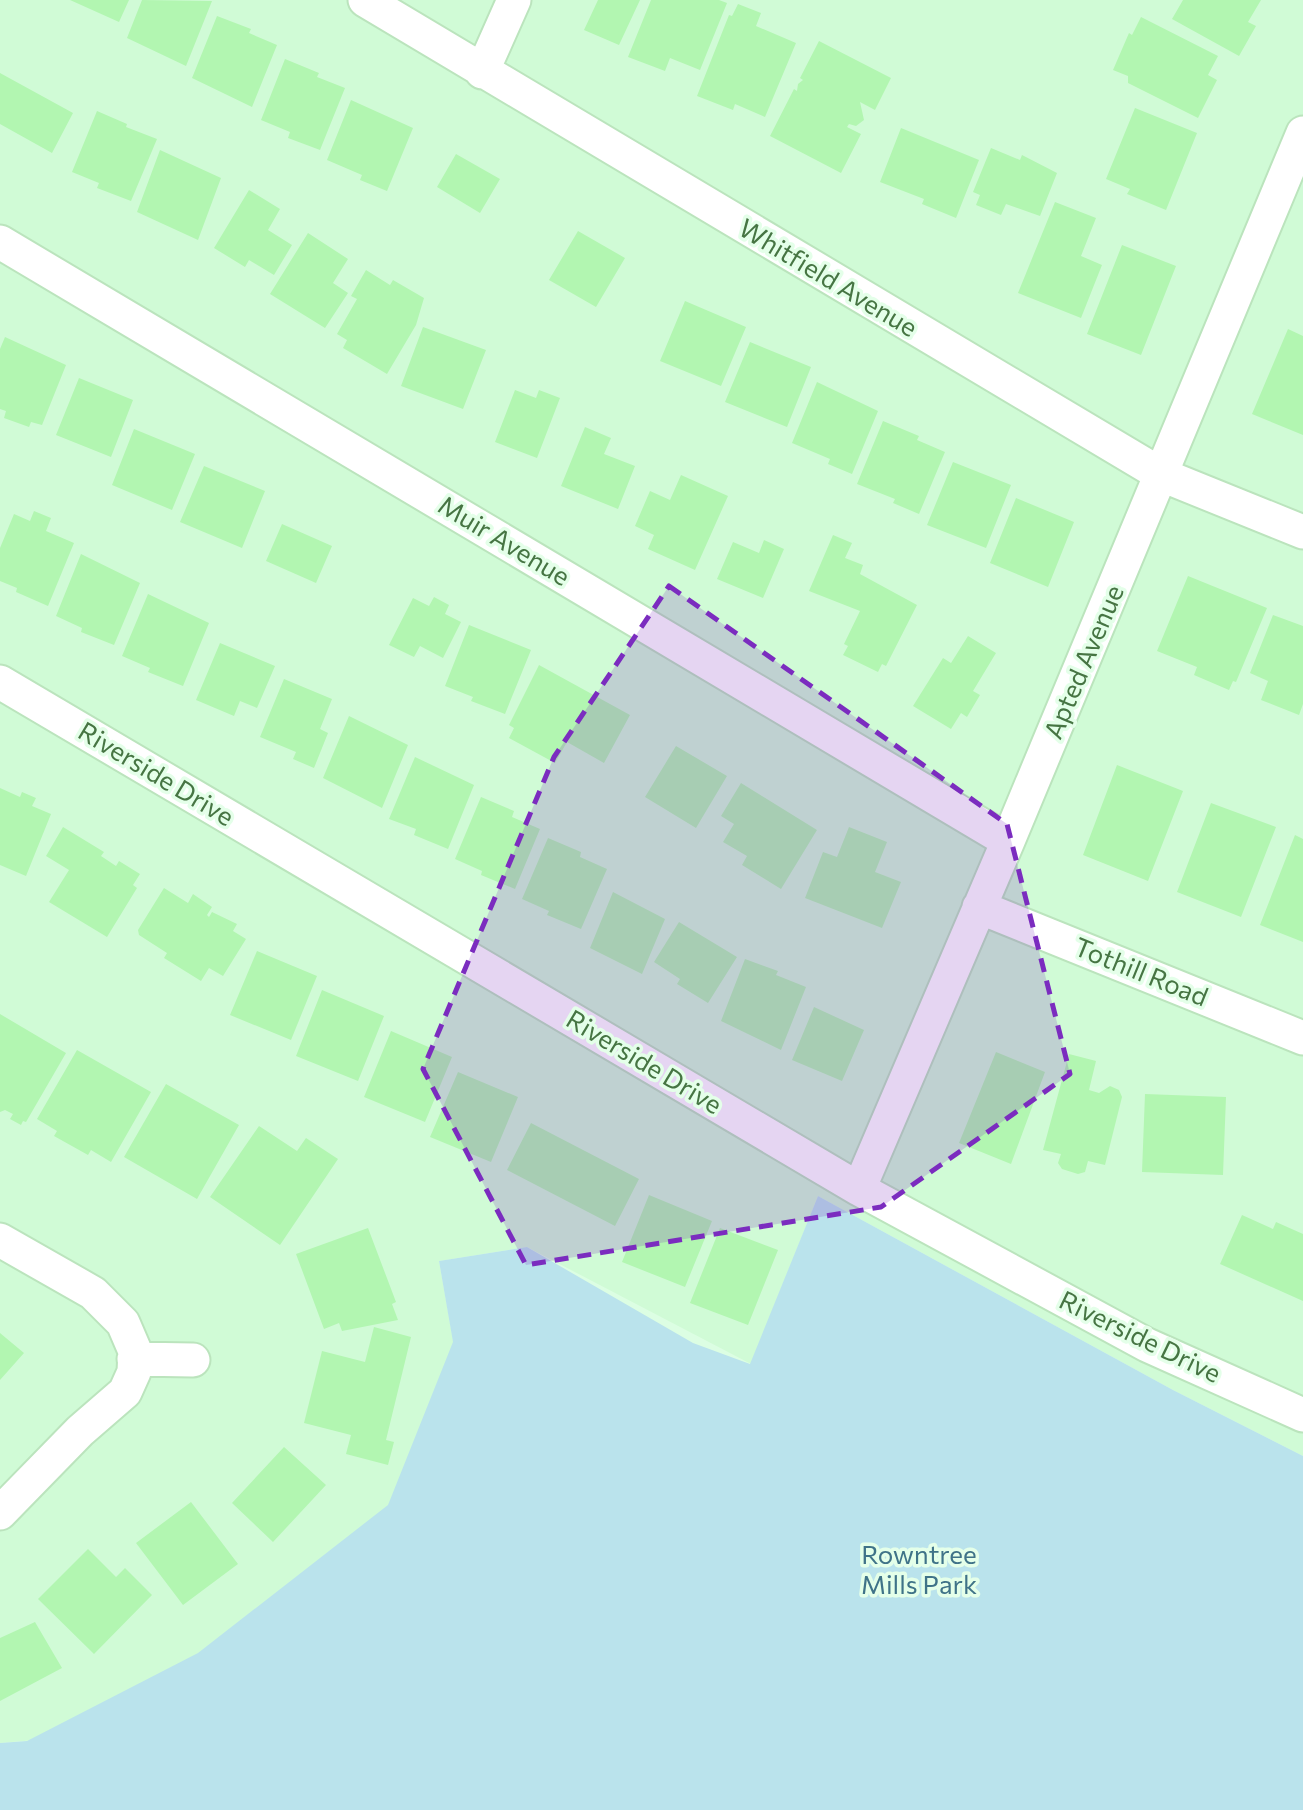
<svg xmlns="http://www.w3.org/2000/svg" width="1303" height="1810" font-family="Commissioner,sans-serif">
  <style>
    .residential { fill: #d0fbd6 }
    .green { fill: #bae3ec }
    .building { fill: #b2f6b1 }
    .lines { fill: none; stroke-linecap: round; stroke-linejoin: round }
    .minor-casing { stroke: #bbe4bd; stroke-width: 37 }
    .minor { stroke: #fff; stroke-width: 33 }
    .marked { fill: #7b2cbf; fill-opacity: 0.2; stroke: #7b2cbf; stroke-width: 5; stroke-dasharray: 14 9; stroke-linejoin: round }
    .labels { text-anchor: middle; stroke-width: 7; stroke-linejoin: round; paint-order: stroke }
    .street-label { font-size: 26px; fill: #467543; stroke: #e4ffe9 }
    .park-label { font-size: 26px; fill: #3f7388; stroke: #e4ffe9 }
  </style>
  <rect width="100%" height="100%" fill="#dcfee3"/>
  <path class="residential" d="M0,0H1303V1456L1173,1390L818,1196L751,1364L527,1247L439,1261L463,1397L409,1506L80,1736L0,1743Z"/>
  <path class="green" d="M818,1196L1173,1390L1303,1456V1810H0V1743L27,1741L198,1653L388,1505L453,1342L439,1261L527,1247L693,1343L750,1364Z"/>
  <path class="building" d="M70,0H129L119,22Z
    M142,0L212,1L186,66L127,38Z
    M598,0H640L619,45L584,30Z
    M651,0H719L727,3L700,70L670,58L665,71L628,57Z
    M1183,0H1261L1248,22L1256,26L1239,56L1172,19Z
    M738,4L761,13L756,26L796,43L765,117L735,104L733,110L697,96L729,15L732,16Z
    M217,16L251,29L249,33L277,45L252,107L192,78Z
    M1141,17L1218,56L1208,75L1217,80L1198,118L1128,83V76L1113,70L1129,33L1132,35Z
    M819,41L891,78L875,110L860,102L864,120L856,126L849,124L847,127L861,134L841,173L770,136L794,89L797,91L798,84L803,80L800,78Z
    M285,59L319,73L317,77L345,88L320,150L288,138L290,132L261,120Z
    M0,73L73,113L52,153L0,124Z
    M351,100L413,128L387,191L360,180L362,175L327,160Z
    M1135,108L1197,133L1166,210L1127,194L1130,189L1106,179Z
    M97,111L127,124L126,127L157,139L131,201L97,188L99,183L72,172Z
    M901,128L979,160L956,218L922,204L924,199L880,182Z
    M991,148L1020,160L1022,155L1057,173L1040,216L1006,204L1001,215L976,205L980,195L973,192Z
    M160,150L221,178L198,240L137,212Z
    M456,154L500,179L480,213L437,187Z
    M249,190L280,209L268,230L292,245L274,275L249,260L245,267L214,248Z
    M1055,202L1096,218L1081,256L1102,265L1081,318L1018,293Z
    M578,231L625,258L596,307L549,280Z
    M308,233L348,259L333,283L348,293L325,328L270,294Z
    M1122,245L1176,266L1141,355L1087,334Z
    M366,270L390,285L393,280L424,298L416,325L387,374L343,348L347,340L337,334L357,299L351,296Z
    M685,301L746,327L721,386L660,361Z
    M423,327L486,350L463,409L401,386Z
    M1288,329L1303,336V435L1252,414Z
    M5,337L66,365L42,425L31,422L29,427L4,418L6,411L0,409V349Z
    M750,342L811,367L787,427L725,402Z
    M79,378L133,400L111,457L56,435Z
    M817,382L878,411L852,474L828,464L830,459L792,443Z
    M515,390L536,398L539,390L560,398L537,458L495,442Z
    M883,421L919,436L917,440L945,452L919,514L893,503L895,499L857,484Z
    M585,427L611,438L604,454L635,466L618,509L561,486Z
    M134,429L195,454L172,510L112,485Z
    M953,462L1011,485L986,548L927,525Z
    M204,466L265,491L242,548L180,522Z
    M681,475L728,496L695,570L648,549L654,535L635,526L650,491L670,500Z
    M1016,498L1074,522L1048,587L990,563Z
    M34,511L51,518L46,531L74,543L48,606L16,592L17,588L0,581V548L14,514L30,521Z
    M282,524L332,546L316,583L266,561Z
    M833,535L852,543L845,558L863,565L860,574L917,605L886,666L882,664L878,672L843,655L848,646L844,644L860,611L809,591Z
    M764,540L784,549L763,598L717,579L733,542L759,553Z
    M81,554L140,583L114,645L81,632L82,628L56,616Z
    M1188,576L1267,608L1236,682L1233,681L1229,690L1194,675L1197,667L1157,651Z
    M148,594L209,623L183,686L148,672L150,668L122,656Z
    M434,597L449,605L445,614L461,622L443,658L420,646L414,657L389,645L413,598L429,606Z
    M1273,615L1303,626V704L1299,715L1261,700L1268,681L1250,673Z
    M469,625L531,650L505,714L471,701L473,697L445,686Z
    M968,636L996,653L973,691L980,695L967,717L961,713L951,729L913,706L943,658L951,663Z
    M220,643L275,666L257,708L240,701L234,716L196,700Z
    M539,665L630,715L604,763L567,742L555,763L509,738L514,728L509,725Z
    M284,679L332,699L320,729L328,733L314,768L293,759L296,752L260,737Z
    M349,716L408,745L382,808L323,778Z
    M676,746L727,776L696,828L645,797Z
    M415,757L474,785L448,849L414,835L416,829L389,819Z
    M1117,765L1183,791L1148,881L1083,855Z
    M741,783L817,830L781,889L742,865L747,856L723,842L734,824L721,816Z
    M0,788L20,797L22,792L36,798L32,806L51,814L26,876L0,865Z
    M481,797L514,811L512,817L540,829L515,889L481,875L482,871L455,859Z
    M1211,803L1276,827L1241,917L1177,892Z
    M63,827L104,852L101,856L116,866L119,861L140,874L133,885L137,888L107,937L49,902L69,870L46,856Z
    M849,827L887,842L875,872L901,882L882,928L805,898L823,852L837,857Z
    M1295,835L1303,839V942L1260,925Z
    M548,838L581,852L580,857L607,869L581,929L547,915L549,911L522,899Z
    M164,888L188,903L193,894L212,907L207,915L209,917L212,912L237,924L233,931L246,939L223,976L209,968L201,981L164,958L167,953L139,935L138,930Z
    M613,892L665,919L642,974L590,948Z
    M679,922L737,957L708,1003L677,984L680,979L654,962Z
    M257,951L317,976L291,1040L230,1015Z
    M745,959L778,971L776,975L806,987L781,1050L721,1021Z
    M322,990L384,1016L358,1081L296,1056Z
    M814,1007L864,1030L842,1081L792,1060Z
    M0,1014L66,1053L26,1122L23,1121L21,1125L10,1119L13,1114L5,1110L0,1112Z
    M391,1031L452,1057L425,1122L364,1097Z
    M77,1050L151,1092L111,1162L91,1150L88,1155L54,1136L57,1131L37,1119Z
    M996,1052L1045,1072L1011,1164L959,1143Z
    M1069,1054L1096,1061L1089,1090L1099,1093L1110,1086L1119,1090L1122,1097L1105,1165L1088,1161L1085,1172L1078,1174L1062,1169L1058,1163L1061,1154L1043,1150Z
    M458,1072L518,1097L491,1162L430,1137Z
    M166,1084L239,1125L197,1199L124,1157Z
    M1145,1094L1226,1097L1223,1175L1142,1172Z
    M531,1123L639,1179L615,1226L507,1170Z
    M259,1126L297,1151L306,1138L338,1159L280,1245L210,1197Z
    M649,1195L712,1221L685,1287L622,1262Z
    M1242,1215L1273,1229L1276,1222L1303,1234V1301L1220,1264Z
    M368,1228L396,1302L392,1304L398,1320L342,1331L339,1323L324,1329L296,1254Z
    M720,1228L778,1250L748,1325L690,1303Z
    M374,1327L411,1337L386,1440L394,1442L388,1465L346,1454L351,1435L304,1423L322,1351L365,1362Z
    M0,1333L24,1353L0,1380Z
    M284,1447L326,1485L273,1542L232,1503Z
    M191,1502L238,1564L183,1605L136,1543Z
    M88,1549L116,1577L125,1568L152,1595L94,1654L38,1599Z
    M35,1622L62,1668L0,1701V1638Z"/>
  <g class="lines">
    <g class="minor-casing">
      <path id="minor" d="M365,0L1162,475L1303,532
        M482,72L514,0
        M0,242L1008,841
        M0,682L859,1189L1147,1345L1303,1415
        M979,907L1303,1038
        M859,1189L1008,841L1303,133
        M0,1240L93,1293L123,1323L135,1351L134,1372L125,1392L80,1431L0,1513
        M134,1359L193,1360"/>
    </g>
    <use href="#minor" class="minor"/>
  </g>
  <path class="marked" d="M669,586L1007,824L1070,1074L881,1207L526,1265L423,1069L554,757Z"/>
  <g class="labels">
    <g class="street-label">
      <text transform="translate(828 278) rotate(31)" y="9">Whitfield Avenue</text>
      <text transform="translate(504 541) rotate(31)" y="9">Muir Avenue</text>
      <text transform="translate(1084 662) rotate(-67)" y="9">Apted Avenue</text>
      <text transform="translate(156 774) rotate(31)" y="9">Riverside Drive</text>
      <text transform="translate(1141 972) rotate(22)" y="9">Tothill Road</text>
      <text transform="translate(644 1062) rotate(31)" y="9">Riverside Drive</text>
      <text transform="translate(1140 1337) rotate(26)" y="9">Riverside Drive</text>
    </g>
    <g class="park-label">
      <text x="919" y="1564">Rowntree<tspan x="919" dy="30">Mills Park</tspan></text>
    </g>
  </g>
</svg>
